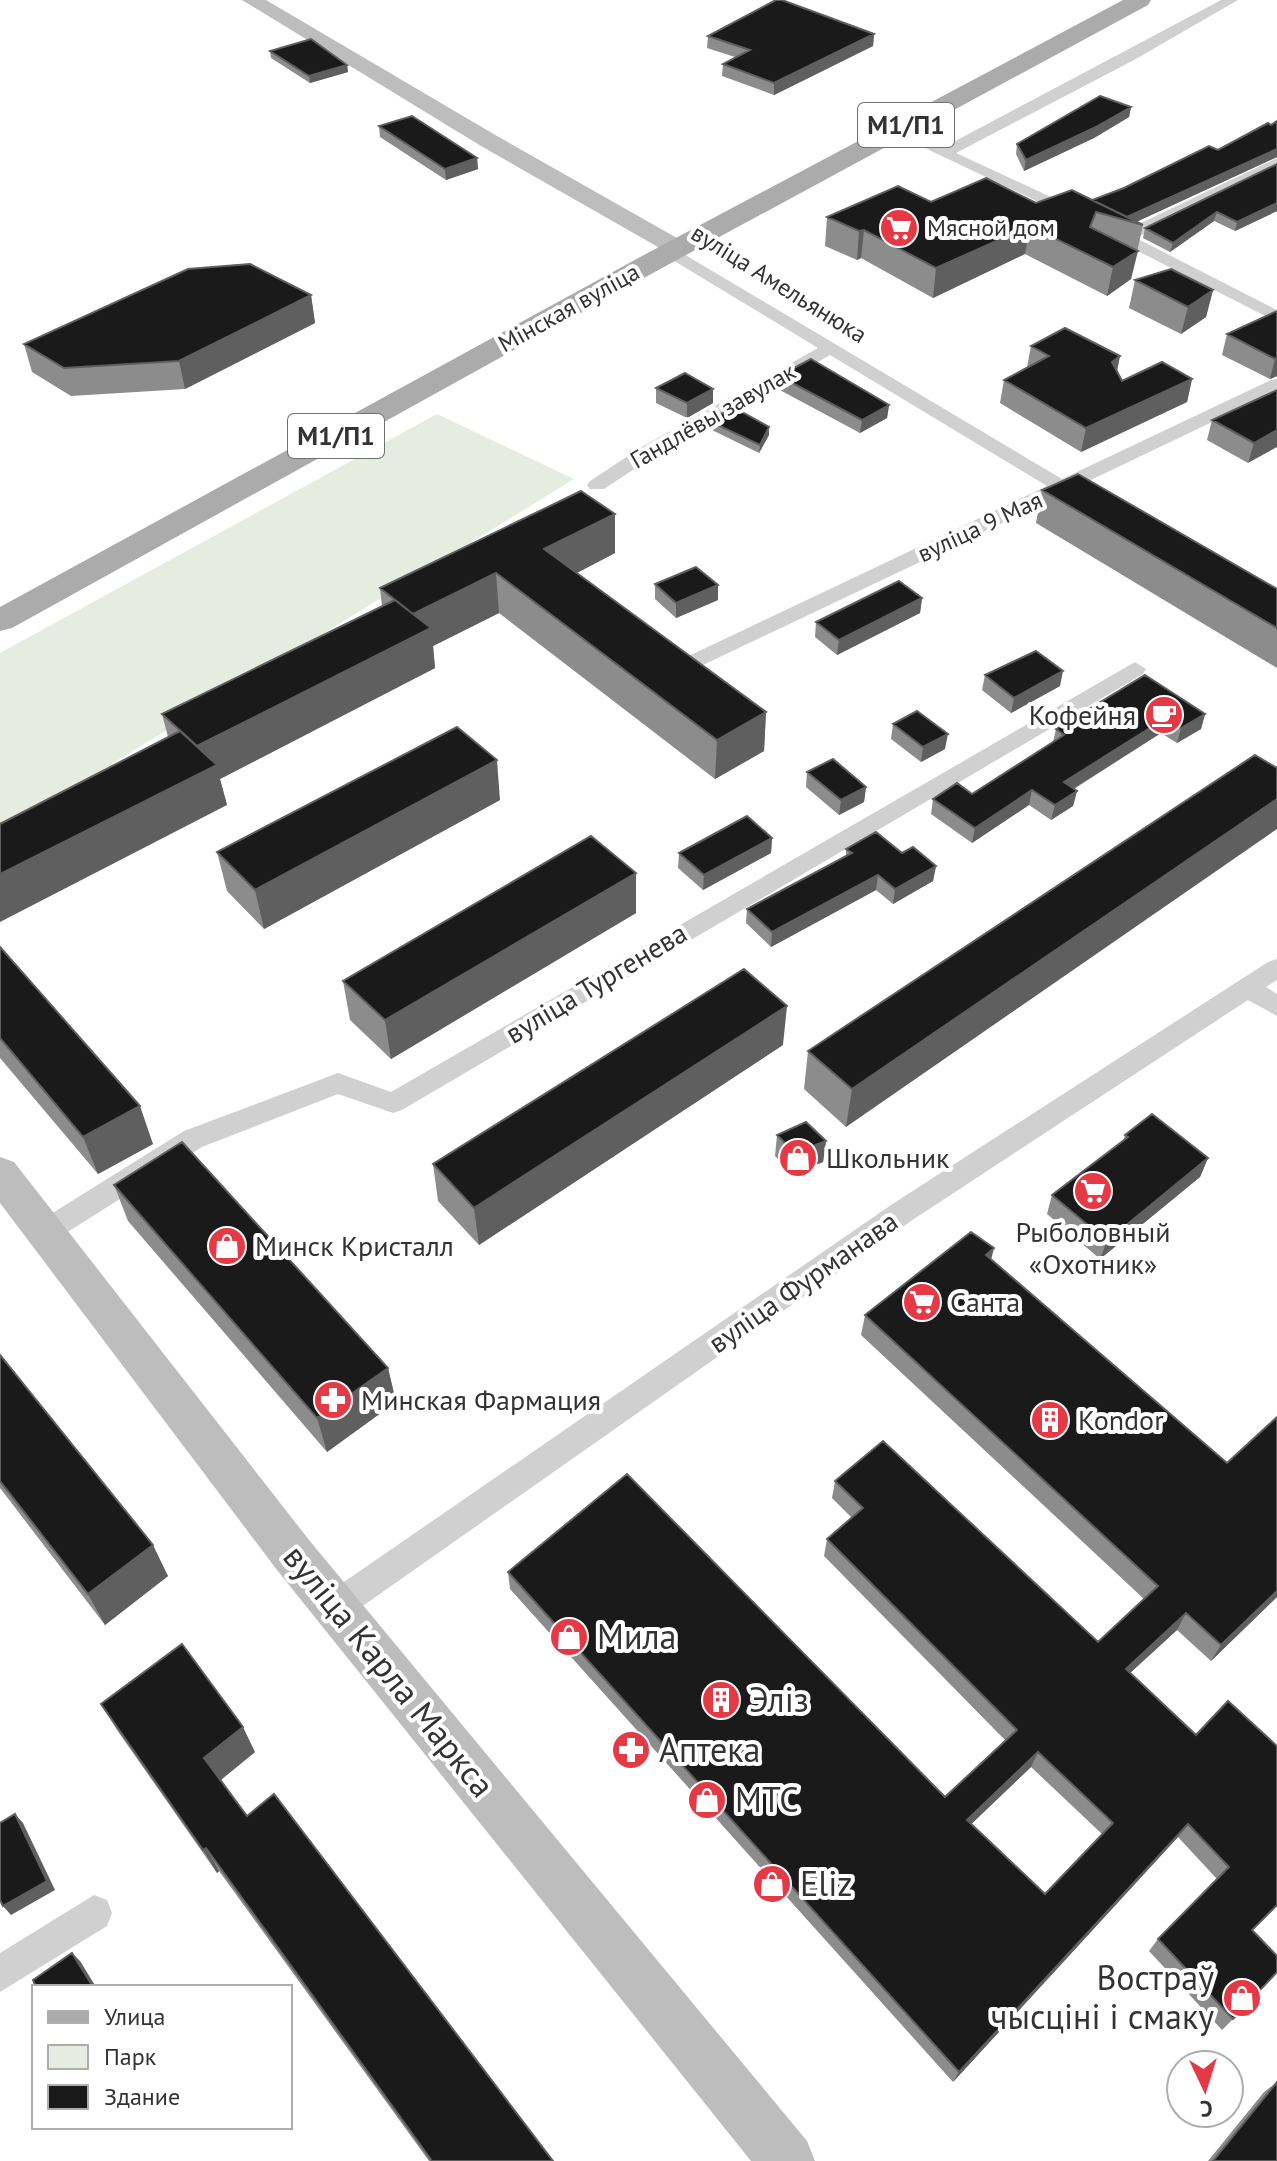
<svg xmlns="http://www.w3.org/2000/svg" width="1277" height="2161" font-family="'PT Sans',sans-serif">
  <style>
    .green { fill: #e6ecdf }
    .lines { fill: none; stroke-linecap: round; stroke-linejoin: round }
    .street { fill: #d0d0d0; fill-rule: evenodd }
    .secondary { fill: #bdbdbd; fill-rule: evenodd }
    .primary { fill: #ababab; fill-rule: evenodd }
    .wall { fill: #8c8c8c; fill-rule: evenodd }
    .shaded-wall { fill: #5f5f5f }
    .building { fill: #1a1a1a; stroke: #5f5f5f; stroke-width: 2; fill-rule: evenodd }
    .labels { text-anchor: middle; stroke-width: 8; stroke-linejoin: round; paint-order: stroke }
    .far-poi-label { font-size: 24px; fill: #333; stroke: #fff; text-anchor: start }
    .far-street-label { font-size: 24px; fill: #333; stroke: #fff }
    .shield { fill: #fff; stroke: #707070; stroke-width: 2 }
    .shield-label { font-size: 26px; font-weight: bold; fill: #333 }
    .poi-label { font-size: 28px; fill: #333; stroke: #fff; text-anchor: start }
    .street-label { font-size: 28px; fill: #333; stroke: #fff }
    .near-poi-label { font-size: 34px; fill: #333; stroke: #fff; text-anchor: start }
    .near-street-label { font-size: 34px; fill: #333; stroke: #fff }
  </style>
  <rect width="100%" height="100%" fill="#fff"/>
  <path class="green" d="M437,414L574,479L0,833V653Z"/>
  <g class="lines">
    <path class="street" d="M1221,0H1238L1134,60L956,153L1124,231L1277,158V169L1136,238L1277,310V322L1085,224L887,130L890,127H900L944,147Z
      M672,247L1062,479L1271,380L1277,379V391L1076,487L1095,501L1092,505H1078L1061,495L682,675L671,668L674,663L1047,486L830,355L654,456L604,489H590L587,485L590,481L640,448L818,348L666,256L664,252L666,248Z
      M1135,662L1146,669L1143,674L402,1110L393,1113L338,1094L202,1147L55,1240L45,1243L35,1240L31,1232L35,1224L184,1131L338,1073L391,1092Z
      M1277,959V980L1266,987L1277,994V1016L1248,1000L914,1219L347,1617L336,1621L325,1617L320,1606L325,1595L894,1203L1268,962Z
      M94,1895L107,1900L112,1913L107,1926L0,1992V1953Z"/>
    <path class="secondary" d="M242,0H266L497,136L677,238L684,252L681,257H663L658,247L481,146Z
      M0,1157L14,1162L309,1540L807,2141L815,2161H751L277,1570L0,1203Z"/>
    <path class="primary" d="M1123,0H1151L1148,5L662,268L12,628L0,631V607L642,256Z"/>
  </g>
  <path class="wall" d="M874,34L873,46L774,95L722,76L723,64L735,57L707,48L708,36Z
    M270,51L347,65L348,72L310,83L271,58Z
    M1131,107L1129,117L1094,138L1024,171L1016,154L1017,144Z
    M1277,121V157L1136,222L1143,225L1131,279L1107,296L1025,254L933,298L861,258L857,260L825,246L827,217L931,202L1036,203L1092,200L1218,150Z
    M379,126L477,158L478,169L446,180L380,137Z
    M1277,164V211L1235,231L1214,221L1170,252L1143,238L1145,228Z
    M1135,280L1213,290L1206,317L1181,334L1129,308Z
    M311,295L315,323L185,389L71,396L32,372L24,344Z
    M1277,311V376L1270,379L1222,355L1227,334Z
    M1031,346L1120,356L1117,372L1122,381L1192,379L1187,402L1081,452L1000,403L1004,380L1027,367Z
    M779,376L889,405L887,418L860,433L778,389Z
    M656,388L713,389V403L687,418L656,403Z
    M1277,390L1248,463L1207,440L1212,420Z
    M709,421L769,427V435L759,453L708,428Z
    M1042,490L1277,589V668L1036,523Z
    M615,553L577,573L766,712L764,751L715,779L499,613L433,646L435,668L220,779L227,805L168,737L162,714L382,606L380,588Z
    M655,584L718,585V600L676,618L655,599Z
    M922,598L920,613L837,655L815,637L816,622Z
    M985,675L1060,686L1011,713L982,690Z
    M1205,714L1201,729L1177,743L1161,733L1074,789L1077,791L1073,806L1051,820L1029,805L972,843L931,814L933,799L972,794L1053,742L1056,729Z
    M893,724L945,749L921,762L891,739Z
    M1255,755L846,1127L804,1089L808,1051Z
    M807,772L866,787L864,802L839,815L806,787Z
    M500,800L264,929L227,891L217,852Z
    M772,838L771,853L703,890L678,868L679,853Z
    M846,849L902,853L936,866L933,881L893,904L876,890L771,947L746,923L747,909L846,857Z
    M636,873V913L391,1059L350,1020L343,981Z
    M0,947L153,1144L98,1174L0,1058Z
    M783,1045L479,1245L438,1201L433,1164Z
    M777,1135L826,1141L823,1162L793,1174L775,1156Z
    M1125,1135L1208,1158L1200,1177L1100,1259L1047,1214L1052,1195L1123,1141Z
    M114,1185L388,1368L396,1402L327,1452L128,1221Z
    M991,1259L1227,1463L1277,1417V1597L1211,1661L1177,1630L1130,1673L1196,1735L1252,1930L1233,2019L1222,2030L1149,1951L1158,1939L1217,1879L1178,1837L953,2082L510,1589L508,1572L945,1797L1005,1740L824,1556L827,1539L852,1518L832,1498L835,1481L1098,1642L1144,1599L861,1335L865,1315ZM1031,1767L1102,1834L1045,1894L971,1824Z
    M0,1355L168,1576L105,1625L0,1488Z
    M101,1704L255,1752L221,1780L247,1816L553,2161H429L219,1871L217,1873L117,1730Z
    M1277,2082V2161H1208L1264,2092Z"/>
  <path class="shaded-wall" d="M874,34L873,46L774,95V83Z
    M347,65L348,72L310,83L309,76Z
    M1131,107L1129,117L1094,138L1024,171L1026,160Z
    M1277,149V157L1134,223L1126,218Z
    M477,158L478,169L446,180L445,169Z
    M1277,203V211L1235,231L1237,222Z
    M1217,212L1214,221L1170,252L1173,243Z
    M1030,226L1025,254L933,298L936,268Z
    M864,230L861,258L857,260L859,231Z
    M1138,251L1131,279L1107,296L1113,267Z
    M1213,290L1206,317L1181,334L1188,307Z
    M311,295L315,323L185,389L179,361Z
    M1120,356L1115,379L1112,362Z
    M1277,358V376L1270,379L1275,359Z
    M1192,379L1187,402L1081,452L1086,428Z
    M713,389V403L687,418V403Z
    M889,405L887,418L860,433L862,420Z
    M769,427V435L759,453L760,445Z
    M1277,430V447L1248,463L1254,443Z
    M615,514V553L546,589L544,549Z
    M496,573L499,613L433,646L435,668L220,779L227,805L0,922V874L197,746L413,614Z
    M718,585V600L676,618V603Z
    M922,598L920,613L837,655L839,640Z
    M1063,671L1060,686L1011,713L1014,698Z
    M766,712L764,751L715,779L717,740Z
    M1205,714L1201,729L1177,743L1181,728Z
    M1166,718L1161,733L1060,797L1064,782Z
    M948,734L945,749L921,762L923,747Z
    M497,760L500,800L264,929L255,890Z
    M866,787L864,802L839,815L841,800Z
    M1032,790L1029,805L972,843L975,828Z
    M1077,791L1073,806L1051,820L1055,805Z
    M1277,799V829L846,1127L852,1089Z
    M772,838L771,853L703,890L704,875Z
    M936,866L933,881L893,904L895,889Z
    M636,873V913L391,1059L385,1020Z
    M878,875L876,890L771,947L772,932Z
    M787,1006L783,1045L479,1245L474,1208Z
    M140,1106L153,1144L98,1174L83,1137Z
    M826,1141L823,1162L793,1174L795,1153Z
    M1208,1158L1200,1177L1100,1259L1107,1241Z
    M994,1248L989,1268L986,1255Z
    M388,1368L396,1402L327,1452L317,1418Z
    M153,1545L168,1576L105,1625L88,1594Z
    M1277,1591V1597L1211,1661L1221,1645Z
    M1186,1613L1177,1630L1117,1685L1126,1669Z
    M243,1727L255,1752L218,1782L204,1758Z
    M1038,1752L1031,1767L961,1834L967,1820Z
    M15,1814L23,1823L55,1890L11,1915L3,1906Z
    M1188,1824L1178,1837L953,2082L959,2072Z
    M206,1848L219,1871L217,1873L203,1850Z
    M72,1953L80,1961L96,1987H93Z"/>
  <path class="building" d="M776,0H782L874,34L774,83L723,64L750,50L708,36Z
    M311,39L347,65L309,76L270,51Z
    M1100,96L1131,107L1096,127L1026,160L1017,144Z
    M412,116L477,158L445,169L379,126Z
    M1277,121V149L1127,217L1092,200L1124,188L1209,146L1218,150L1268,123L1271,125Z
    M1277,164V203L1237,222L1217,212L1173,243L1145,228Z
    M986,178L1036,203L1072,190L1143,225L1096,212L1090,227L1138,251L1113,267L1030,226L936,268L864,230L859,231L827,217L898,186L931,202Z
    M250,264L311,295L179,361L64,368L24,344L188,269Z
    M1171,269L1213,290L1188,307L1135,280Z
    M1277,311V358L1275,359L1227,334Z
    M1065,328L1120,356L1112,362L1122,381L1162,362L1192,379L1086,428L1004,380L1049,356L1031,346Z
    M811,359L889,405L862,420L779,376Z
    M685,373L713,389L687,403L656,388Z
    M1277,390V430L1254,443L1212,420Z
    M733,407L769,427L760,445L709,421Z
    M1078,474L1277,589V628L1042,490Z
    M581,491L615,514L544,549L766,712L717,740L496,573L413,614L380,588Z
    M696,567L718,585L676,603L655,584Z
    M899,581L922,598L839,640L816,622Z
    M395,600L431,628L197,746L162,714Z
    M1036,651L1063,671L1014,698L985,675Z
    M1145,675L1205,714L1181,728L1166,718L1064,782L1077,791L1055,805L1032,790L975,828L933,799L957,783L972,794L1064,735L1056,729Z
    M917,711L948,734L923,747L893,724Z
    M457,727L497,760L255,890L217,852Z
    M180,731L217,765L0,874V824Z
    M1255,755L1277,768V799L852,1089L808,1051Z
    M833,759L866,787L841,800L807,772Z
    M747,816L772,838L704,875L679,853Z
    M876,832L902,853L913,847L936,866L895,889L878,875L772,932L747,909L852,853L846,849Z
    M591,836L636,873L385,1020L343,981Z
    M0,947L140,1106L83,1137L0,1038Z
    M744,969L787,1006L474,1208L433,1164Z
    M1152,1114L1208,1158L1107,1241L1052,1195L1128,1137L1125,1135Z
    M806,1122L826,1141L795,1153L777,1135Z
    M182,1142L388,1368L317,1418L114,1185Z
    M971,1232L994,1248L986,1255L1227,1463L1277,1417V1591L1221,1645L1186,1613L1126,1669L1196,1735L1228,1701L1277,1746V1905L1252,1930L1277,1956V1972L1233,2019L1158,1939L1229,1867L1188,1824L959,2072L508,1572L627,1474L945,1797L1017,1730L827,1539L863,1508L835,1481L883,1441L1098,1642L1158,1586L865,1315ZM1038,1752L1113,1823L1045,1894L967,1820Z
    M0,1355L153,1545L88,1594L0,1481Z
    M182,1644L243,1727L204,1758L247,1816L274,1794L553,2161H432L206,1848L203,1850L101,1704Z
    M15,1814L47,1881L3,1906L0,1900V1823Z
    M72,1953L93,1987H36L33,1980Z
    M1277,2082V2161H1213Z"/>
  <defs>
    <g id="supermarket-disc" transform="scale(2)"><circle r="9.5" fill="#e63946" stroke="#fff"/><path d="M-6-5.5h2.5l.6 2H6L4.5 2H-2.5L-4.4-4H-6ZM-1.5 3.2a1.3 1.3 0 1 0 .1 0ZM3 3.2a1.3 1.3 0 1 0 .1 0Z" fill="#fff"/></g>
    <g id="cafe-disc" transform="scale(2)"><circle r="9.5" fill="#e63946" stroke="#fff"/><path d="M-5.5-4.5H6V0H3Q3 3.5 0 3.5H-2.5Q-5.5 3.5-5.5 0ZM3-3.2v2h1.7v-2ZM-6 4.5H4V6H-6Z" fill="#fff"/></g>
    <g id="shop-disc" transform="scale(2)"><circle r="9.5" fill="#e63946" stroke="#fff"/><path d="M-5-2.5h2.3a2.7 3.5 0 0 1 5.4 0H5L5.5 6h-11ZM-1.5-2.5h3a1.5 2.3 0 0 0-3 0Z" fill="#fff"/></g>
    <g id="pharmacy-disc" transform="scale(2)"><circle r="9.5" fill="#e63946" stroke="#fff"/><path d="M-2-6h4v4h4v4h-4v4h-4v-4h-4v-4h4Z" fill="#fff"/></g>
    <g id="building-disc" transform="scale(2)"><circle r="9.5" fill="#e63946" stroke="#fff"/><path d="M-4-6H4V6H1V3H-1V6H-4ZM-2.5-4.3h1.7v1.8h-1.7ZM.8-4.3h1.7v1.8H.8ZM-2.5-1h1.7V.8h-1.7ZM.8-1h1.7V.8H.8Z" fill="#fff"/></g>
  </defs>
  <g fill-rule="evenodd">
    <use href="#supermarket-disc" x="899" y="228"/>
    <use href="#cafe-disc" x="1164" y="715"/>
    <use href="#shop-disc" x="798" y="1158"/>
    <use href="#supermarket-disc" x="1093" y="1191"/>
    <use href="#shop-disc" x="227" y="1246"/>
    <use href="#supermarket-disc" x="922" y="1302"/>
    <use href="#pharmacy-disc" x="333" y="1400"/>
    <use href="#building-disc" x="1050" y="1420"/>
    <use href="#shop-disc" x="569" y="1637"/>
    <use href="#building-disc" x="721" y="1700"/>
    <use href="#pharmacy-disc" x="631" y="1750"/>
    <use href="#shop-disc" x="707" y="1800"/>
    <use href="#shop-disc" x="772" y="1884"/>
    <use href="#shop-disc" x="1242" y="1998"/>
  </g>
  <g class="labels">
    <g class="far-poi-label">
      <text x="927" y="236">Мясной дом</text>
    </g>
    <g class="far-street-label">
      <text transform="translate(779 284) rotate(32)" y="8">вуліца Амельянюка</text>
      <text transform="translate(569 308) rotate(-29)" y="8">Мінская вуліца</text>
      <text transform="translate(713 416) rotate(-30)" y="8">Гандлёвы завулак</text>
      <text transform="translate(980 527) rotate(-25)" y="8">вуліца 9 Мая</text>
    </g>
    <g class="shield">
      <rect x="858" y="103" width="96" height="44" rx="6"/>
      <rect x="288" y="414" width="96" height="44" rx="6"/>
    </g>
    <g class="shield-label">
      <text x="906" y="134">М1/П1</text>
      <text x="336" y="445">М1/П1</text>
    </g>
    <g class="poi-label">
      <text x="1136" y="725" text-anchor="end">Кофейня</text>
      <text x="826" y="1168">Школьник</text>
      <text x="1093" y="1242" text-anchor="middle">Рыболовный<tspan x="1093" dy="32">«Охотник»</tspan></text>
      <text x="255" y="1256">Минск Кристалл</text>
      <text x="950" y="1312">Санта</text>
      <text x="361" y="1410">Минская Фармация</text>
      <text x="1078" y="1430">Kondor</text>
    </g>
    <g class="street-label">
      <text transform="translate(596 983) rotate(-31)" y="10">вуліца Тургенева</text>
      <text transform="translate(803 1282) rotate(-35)" y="10">вуліца Фурманава</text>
    </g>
    <g class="near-poi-label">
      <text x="597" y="1649">Мила</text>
      <text x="749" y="1712">Эліз</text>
      <text x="659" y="1762">Аптека</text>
      <text x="735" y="1812">МТС</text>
      <text x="800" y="1896">Eliz</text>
      <text x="1214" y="1990" text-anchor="end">Востраў<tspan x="1214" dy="39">чысціні і смаку</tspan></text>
    </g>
    <g class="near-street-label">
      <text transform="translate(389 1671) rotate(51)" y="12">вуліца Карла Маркса</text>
    </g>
  </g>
  <rect x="32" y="1985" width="260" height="144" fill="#ffffff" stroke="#adadad" stroke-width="2"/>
  <rect x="48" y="2011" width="40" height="12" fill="#ababab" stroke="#adadad" stroke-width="2"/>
  <text x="104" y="2025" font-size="24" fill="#333333">Улица</text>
  <rect x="48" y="2045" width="40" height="24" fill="#e6ecdf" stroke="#adadad" stroke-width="2"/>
  <text x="104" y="2065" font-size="24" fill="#333333">Парк</text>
  <rect x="48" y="2085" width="40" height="24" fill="#1a1a1a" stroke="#adadad" stroke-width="2"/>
  <text x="104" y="2105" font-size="24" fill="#333333">Здание</text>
  <g transform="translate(1205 2089) rotate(176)"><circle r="38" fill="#ffffff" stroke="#adadad" stroke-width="2"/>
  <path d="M0-6L14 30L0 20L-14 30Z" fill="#e63946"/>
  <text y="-12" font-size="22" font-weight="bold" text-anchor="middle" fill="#333333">С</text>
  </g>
</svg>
